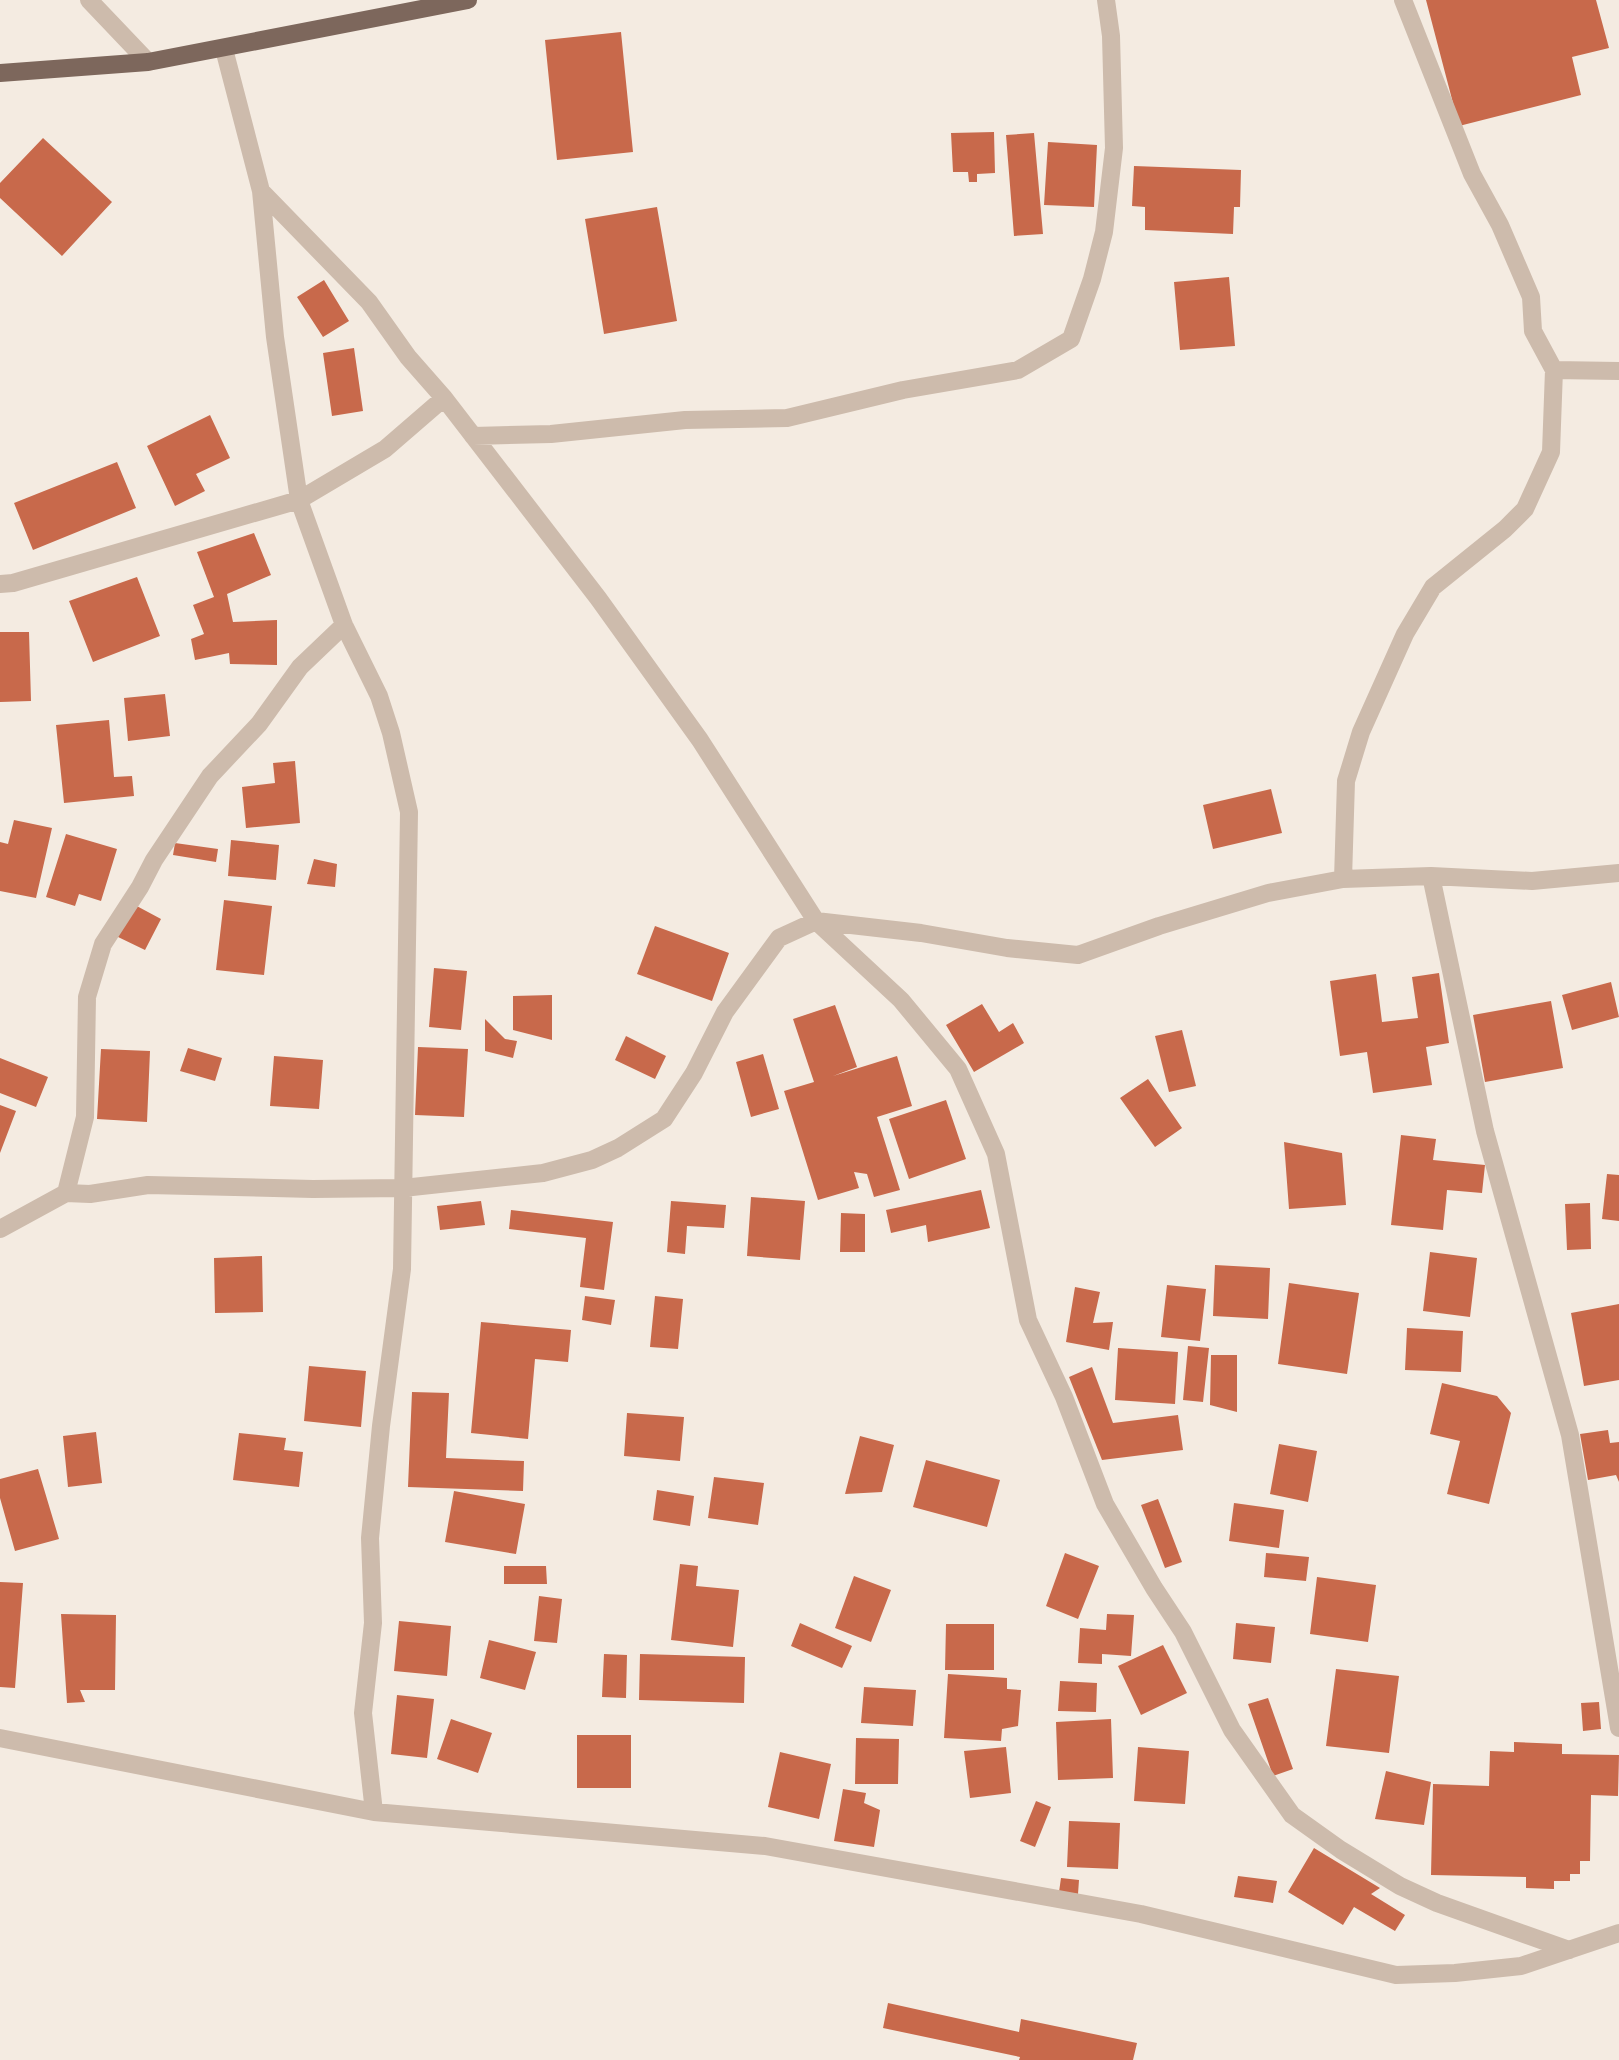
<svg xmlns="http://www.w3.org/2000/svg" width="1619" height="2060" font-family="Jost,sans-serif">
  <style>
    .building { fill: #c8694b }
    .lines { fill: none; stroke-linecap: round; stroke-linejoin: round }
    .minor { stroke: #cdbbac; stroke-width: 18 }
    .major { stroke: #7d675c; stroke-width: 18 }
  </style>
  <rect width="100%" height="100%" fill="#f4ebe1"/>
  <path class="building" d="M1426,0H1596L1609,48L1572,57L1581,95L1459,126Z
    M621,32L633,152L557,160L545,40Z
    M994,132L995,173L977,174V182H969L968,172H953L951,133Z
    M1034,133L1043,234L1014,236L1006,135Z
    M43,138L112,202L62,256L0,198V183Z
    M1048,142L1097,145L1094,207L1044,205Z
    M1134,166L1241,170L1240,207H1234L1233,234L1145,230V207L1132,206Z
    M657,207L677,321L604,334L585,219Z
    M1229,277L1235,346L1180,350L1174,282Z
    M324,280L349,321L323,337L297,297Z
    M354,348L363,411L332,416L323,353Z
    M210,415L230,458L196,474L205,491L175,506L147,446Z
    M117,462L136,508L33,550L14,503Z
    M254,533L271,575L227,594L233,622L277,620V665L230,664L229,653L195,660L191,639L204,634L193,605L214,597L197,552Z
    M137,577L160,636L93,662L69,601Z
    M0,632H29L31,701L0,702Z
    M165,694L170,736L128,741L124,698Z
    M109,720L114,777L132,776L134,796L64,803L56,725Z
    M295,761L300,823L246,828L242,787L275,783L273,763Z
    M1271,789L1282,833L1213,849L1203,805Z
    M14,820L52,828L36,898L0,891V842L8,844Z
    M66,834L117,849L101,901L79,894L75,906L46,897Z
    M231,840L279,845L276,880L228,876Z
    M175,843L218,849L216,862L173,855Z
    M314,859L337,864L335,887L307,884Z
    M224,900L272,906L264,975L216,970Z
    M133,904L161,919L145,950L116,936Z
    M655,926L729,953L712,1001L637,974Z
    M434,968L467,971L461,1030L429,1027Z
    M1439,973L1449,1043L1426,1047L1432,1085L1373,1093L1367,1052L1340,1056L1330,981L1376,974L1382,1022L1418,1018L1412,977Z
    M1611,982L1619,1017L1572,1030L1562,995Z
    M552,995V1040L513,1030V996Z
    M1551,1001L1563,1068L1485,1082L1473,1015Z
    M982,1004L999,1032L1013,1023L1024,1043L974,1072L946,1025Z
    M835,1005L857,1067L833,1076L897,1056L912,1106L877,1117L900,1190L874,1197L867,1174L854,1172L859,1188L818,1200L784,1091L814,1082L793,1019Z
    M485,1019L505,1039L517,1041L513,1058L485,1051Z
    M1182,1030L1196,1086L1169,1092L1155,1036Z
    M626,1036L666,1056L655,1079L615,1060Z
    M418,1047L468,1049L464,1117L415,1115Z
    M188,1048L222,1058L215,1081L180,1071Z
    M101,1049L150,1051L147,1122L97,1119Z
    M763,1054L779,1109L751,1117L736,1062Z
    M274,1056L323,1060L319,1109L270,1106Z
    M0,1058L48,1077L36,1107L0,1093Z
    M1148,1079L1182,1128L1155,1147L1120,1098Z
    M946,1100L966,1159L909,1179L889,1119Z
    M0,1105L16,1111L0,1153Z
    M1401,1135L1436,1139L1433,1160L1485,1165L1482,1193L1447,1190L1443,1230L1391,1225Z
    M1284,1142L1342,1153L1346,1205L1289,1209Z
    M1607,1174L1619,1175V1221L1602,1219Z
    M981,1190L990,1228L928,1242L926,1225L891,1233L886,1210Z
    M751,1197L805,1201L800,1260L747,1256Z
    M481,1201L485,1225L440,1230L437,1206Z
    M671,1201L726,1205L724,1228L687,1226L685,1254L667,1252Z
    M1590,1203L1591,1249L1567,1250L1565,1204Z
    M511,1210L613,1222L604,1290L580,1287L586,1238L509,1229Z
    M841,1213L865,1214V1252H840Z
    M1430,1252L1477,1258L1470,1317L1423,1311Z
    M262,1256L263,1312L215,1313L214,1258Z
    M1215,1265L1270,1268L1268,1319L1213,1316Z
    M1289,1283L1359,1293L1347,1374L1278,1364Z
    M1167,1285L1206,1289L1200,1341L1161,1337Z
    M1075,1287L1100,1292L1093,1323L1113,1322L1109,1350L1066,1342Z
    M585,1296L615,1300L611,1325L582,1320Z
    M655,1296L683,1299L678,1349L650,1347Z
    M1619,1304V1380L1584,1386L1571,1313Z
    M481,1322L571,1330L568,1362L535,1359L528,1439L471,1433Z
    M1407,1328L1463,1331L1461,1372L1405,1370Z
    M1188,1346L1209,1348L1203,1402L1183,1400Z
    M1118,1348L1178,1352L1175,1404L1115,1400Z
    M1211,1355H1237V1412L1210,1405Z
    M309,1366L366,1371L361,1427L304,1421Z
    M1092,1367L1113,1423L1178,1415L1183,1450L1102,1460L1069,1377Z
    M1442,1383L1497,1396L1511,1413L1489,1504L1447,1494L1460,1441L1430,1434Z
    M412,1392L449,1393L446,1458L524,1461L523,1491L408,1487Z
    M627,1413L684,1417L680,1461L624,1456Z
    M1608,1430L1610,1443L1619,1442V1482L1616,1475L1588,1480L1580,1434Z
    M96,1432L102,1483L68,1487L63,1436Z
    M239,1433L286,1438L284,1450L303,1452L299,1487L233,1480Z
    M860,1436L894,1445L882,1492L845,1494Z
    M1279,1444L1317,1451L1308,1502L1270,1494Z
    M926,1460L1000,1480L987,1527L913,1507Z
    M38,1469L59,1539L15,1551L0,1498V1479Z
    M714,1477L764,1483L758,1525L708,1518Z
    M657,1490L694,1496L690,1526L653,1520Z
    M454,1491L525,1504L516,1554L445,1542Z
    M1158,1499L1182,1562L1165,1568L1141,1505Z
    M1234,1503L1284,1510L1279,1548L1229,1541Z
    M1065,1553L1099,1566L1078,1619L1046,1606Z
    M1266,1553L1309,1557L1306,1581L1264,1577Z
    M680,1564L698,1566L696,1586L739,1590L733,1647L671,1640Z
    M504,1566H546L547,1584H504Z
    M854,1576L891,1590L871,1642L835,1628Z
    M1317,1577L1376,1585L1368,1642L1310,1634Z
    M0,1582L23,1583L15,1688L0,1687Z
    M539,1596L562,1599L557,1643L534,1641Z
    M61,1614L116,1615L115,1690H80L85,1702L67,1703Z
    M1107,1614L1134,1615L1131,1656L1102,1654V1664L1078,1663L1080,1628L1106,1630Z
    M399,1621L451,1626L447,1676L394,1671Z
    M800,1623L852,1646L842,1668L791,1646Z
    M1236,1623L1275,1627L1271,1663L1233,1659Z
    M946,1624H994V1670H945Z
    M489,1640L536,1652L525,1690L480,1678Z
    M1163,1645L1187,1693L1141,1715L1118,1666Z
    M604,1654L627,1655L626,1698L602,1697Z
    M640,1654L745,1657L744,1703L639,1700Z
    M1336,1669L1399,1676L1389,1753L1326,1746Z
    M948,1674L1007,1678V1689L1021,1690L1018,1726L1002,1729L1001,1741L944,1738Z
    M1060,1681L1097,1683L1096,1712L1058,1711Z
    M864,1687L916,1690L913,1726L861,1723Z
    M397,1695L434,1699L427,1758L391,1754Z
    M1268,1698L1293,1769L1273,1776L1248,1704Z
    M1599,1702L1601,1729L1583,1731L1581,1703Z
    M451,1719L492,1733L478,1773L437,1759Z
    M1111,1719L1113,1778L1058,1780L1056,1722Z
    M577,1735H631V1788H577Z
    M856,1738L899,1739L898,1784H855Z
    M1514,1742L1562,1744V1754L1619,1755L1618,1796L1591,1795L1590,1861H1580V1874H1570V1881H1554V1889L1526,1888V1877L1431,1875L1433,1784L1489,1786L1490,1751L1514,1752Z
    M1006,1747L1011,1793L970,1798L964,1751Z
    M1138,1747L1189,1751L1185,1804L1134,1801Z
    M780,1752L831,1764L819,1819L768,1807Z
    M1386,1771L1431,1782L1424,1825L1375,1819Z
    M843,1789L866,1793L864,1803L880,1810L874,1847L834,1841Z
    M1036,1801L1051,1807L1035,1847L1020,1841Z
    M1069,1821L1120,1823L1118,1869L1067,1867Z
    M1314,1848L1380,1888L1371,1894L1405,1915L1395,1931L1354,1907L1343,1925L1288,1892Z
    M1238,1876L1277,1881L1273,1903L1234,1897Z
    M1061,1878L1079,1880L1078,1894L1059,1892Z
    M888,2003L1019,2032L1021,2019L1137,2043L1133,2060H1019L1020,2057L883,2028Z"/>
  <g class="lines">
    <path class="minor" d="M89,0L148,62
      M224,49L261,191L275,337L299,500L344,625L379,696L391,733L409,812L402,1269L381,1426L370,1538L373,1623L363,1713L374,1812
      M261,191L369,302L408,357L444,398L598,598L700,740L816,921L901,1000L958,1069L996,1154L1028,1320L1064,1397L1105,1504L1154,1588L1183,1632L1232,1730L1292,1815L1341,1850L1400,1886L1437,1903L1569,1950
      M1554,370L1619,371
      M473,436L551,434L685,420L787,418L903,390L1018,370L1071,339L1092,279L1104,232L1114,148L1111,36L1106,0
      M0,584L13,583L299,500L385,449L444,398
      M1431,876L1485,1131L1570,1435L1619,1728
      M1343,879L1346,781L1361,732L1405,634L1433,587L1505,529L1525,509L1551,452L1554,370L1533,331L1531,297L1500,225L1472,174L1403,0
      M66,1193L85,1117L87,997L103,944L140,887L154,860L210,776L259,724L300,667L344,625
      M0,1229L66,1193L90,1194L148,1185L313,1189L403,1188L543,1173L592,1160L618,1148L664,1119L694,1073L725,1012L779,938L816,921L921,933L1007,948L1078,955L1159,926L1268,893L1343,879L1431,876L1532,881L1619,873
      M0,1738L374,1812L765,1846L1141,1914L1396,1975L1455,1973L1521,1966L1619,1933"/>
    <path class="major" d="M0,73L148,62L468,0"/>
  </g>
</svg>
